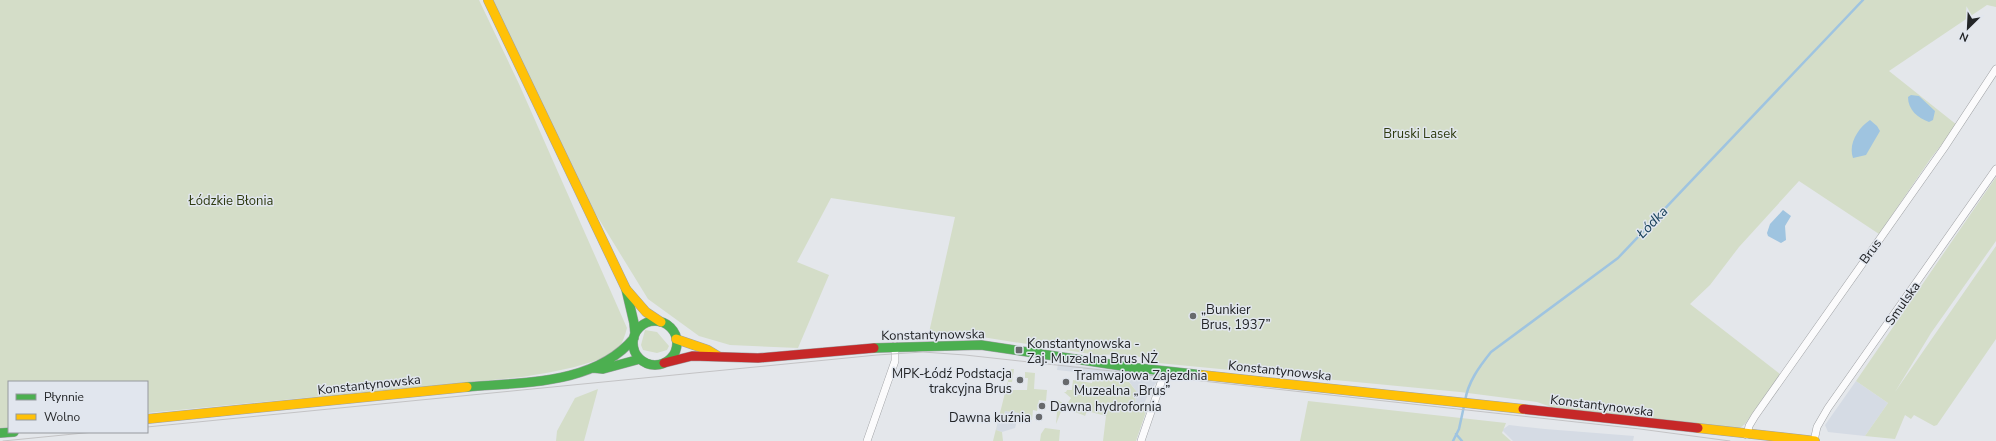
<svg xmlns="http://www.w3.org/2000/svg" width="1996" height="441" font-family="'Nunito Sans',sans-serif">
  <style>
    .built { fill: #d5dbe4 }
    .green { fill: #d4ddc8 }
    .water { fill: #9fc4e0 }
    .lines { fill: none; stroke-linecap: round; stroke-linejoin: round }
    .stream { stroke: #9fc4e0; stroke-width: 2.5 }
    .street-casing { stroke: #9fa1a4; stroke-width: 8 }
    .fast-casing { stroke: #9fa1a4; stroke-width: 10 }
    .slow-casing { stroke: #9fa1a4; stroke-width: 10 }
    .jam-casing { stroke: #9fa1a4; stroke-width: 10 }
    .street { stroke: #fbfbfc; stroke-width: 7 }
    .fast { stroke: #4caf50; stroke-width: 9 }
    .slow { stroke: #ffc107; stroke-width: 9 }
    .jam { stroke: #c62828; stroke-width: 9 }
    .tram { stroke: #c3c3c5; stroke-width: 1 }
    .poi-dot { fill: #67696c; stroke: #e1e6ee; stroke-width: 1.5 }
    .labels { text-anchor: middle; stroke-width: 3; stroke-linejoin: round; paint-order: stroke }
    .park-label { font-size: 13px; fill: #2f3b11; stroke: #e1e6ee }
    .street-label { font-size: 13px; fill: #232527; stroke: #e1e6ee }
    .poi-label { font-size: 13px; fill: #232527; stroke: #e1e6ee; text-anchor: start }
    .water-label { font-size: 14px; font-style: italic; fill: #17405b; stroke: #e1e6ee }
  </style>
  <rect width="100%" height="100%" fill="#e4e7eb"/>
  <path class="built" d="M1058,364L1164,375L1163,377L1171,378L1170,381L1156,383L1149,392L1143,407L1135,404L1136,391L1128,380L1113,378L1114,376L1057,370Z
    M1856,381L1888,403L1865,436L1828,432L1825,425Z
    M1005,411L1019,413L1015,428L1002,432L996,430L998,421L1005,422Z
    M1509,425L1545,429L1634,436L1633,441H1513L1502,430Z"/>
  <path class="green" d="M0,0H479L519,84L627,328C625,335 623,343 618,348C601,365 546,373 522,377L147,413V382H9V427L0,428Z
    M492,0H1996V7L1987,5L1889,71L1957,125L1931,158L1879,234L1799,181L1739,247L1710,285L1690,304L1780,374L1745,424L1740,428L1578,411L1551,407L1537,402L1460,392L1158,363C1139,354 1118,354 1097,355L982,337H928L955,217L831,198L797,262L829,275L798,348L730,345L699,336L648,299L589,203Z
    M1996,177V241L1931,333L1895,392L1996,246V339L1937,425L1934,426L1914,415L1911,419L1905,415L1895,439L1865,436L1888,403L1856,381Z
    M645,330L657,332L669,346L667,350L657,353L643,350L641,345Z
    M1011,369H1014L1012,382H1008V386H1012V390H1027L1028,378H1025V372L1035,373L1034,389L1047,390L1046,401L1039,400L1037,411L1033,410L1032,420L1018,418L1019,413L1005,411L1004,415L1012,416L1011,423L998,421L996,430L1002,432L1003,441H993Z
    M1093,378L1129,382L1136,391L1135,404L1147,409L1136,441H1100H1103L1106,416L1087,411L1085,416L1083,415L1064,408L1071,398L1064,392H1066L1067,390H1072L1073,380L1092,383Z
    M598,389L584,441H556L557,431L575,398Z
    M1058,400L1064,404L1056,424Z
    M1308,401L1506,423L1502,433L1511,441H1300Z
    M1045,428L1060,430L1059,441H1040L1041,434Z"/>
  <path class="water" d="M1911,95L1919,96L1935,111L1933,120L1929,122C1918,118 1908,110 1908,97Z
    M1870,120L1877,126L1880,131L1866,155L1853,158C1848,144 1858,128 1870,120Z
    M1783,210L1791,216L1785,226L1786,240L1781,243L1768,236L1767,233L1770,224Z"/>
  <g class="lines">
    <path class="stream" d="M1465,401C1468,382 1479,367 1491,352L1618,258L1863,0
      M1456,434L1462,441
      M1453,441L1459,429L1464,406"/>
    <g class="street-casing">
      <path id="street" d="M1747,435L1749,426L1755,416L1944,148L1996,69
        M867,441L895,361V346
        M1141,441L1165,371
        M1814,441L1817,427L1828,408L1996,169"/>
    </g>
    <g class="fast-casing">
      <path id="fast" d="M626,289L634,323L635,334
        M633 343a22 22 0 1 1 44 0a22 22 0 1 1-44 0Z
        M874,348L981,345L1129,367L1202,375
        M593,368L603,369L640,359
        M467,387C523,382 595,385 634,338
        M0,433L14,432"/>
    </g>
    <g class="slow-casing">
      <path id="slow" d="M488,0L626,289L646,312L661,322
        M676,339L708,350L718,356
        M1202,375L1523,409
        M147,419L467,387
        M1698,428L1815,441"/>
    </g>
    <g class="jam-casing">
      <path id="jam" d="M664,363L692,356L758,358L874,348
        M1523,409L1698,428"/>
    </g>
    <use href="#street" class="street"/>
    <use href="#fast" class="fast"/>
    <use href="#slow" class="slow"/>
    <use href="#jam" class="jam"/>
    <path class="tram" d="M147,427L877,355L923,352L965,355L1640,429L1730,441
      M3,441L94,432"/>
  </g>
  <g class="poi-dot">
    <circle cx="1193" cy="316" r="4"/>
    <rect x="1015" y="346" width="8" height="8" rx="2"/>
    <circle cx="1020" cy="380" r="4"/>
    <circle cx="1066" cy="382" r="4"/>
    <circle cx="1042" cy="406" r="4"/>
    <circle cx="1039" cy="417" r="4"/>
  </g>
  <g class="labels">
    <g class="park-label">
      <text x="1420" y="138">Bruski Lasek</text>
      <text x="231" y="205">Łódzkie Błonia</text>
    </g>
    <g class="street-label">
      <text transform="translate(1870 251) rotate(-54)" y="5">Brus</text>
      <text transform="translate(1902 303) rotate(-55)" y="5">Smulska</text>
      <text transform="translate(933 334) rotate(-1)" y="5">Konstantynowska</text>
      <text transform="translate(1280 370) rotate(6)" y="5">Konstantynowska</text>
      <text transform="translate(369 384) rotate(-6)" y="5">Konstantynowska</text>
      <text transform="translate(1602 405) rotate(7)" y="5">Konstantynowska</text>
    </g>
    <g class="poi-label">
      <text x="1201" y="314">„Bunkier<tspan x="1201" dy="15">Brus, 1937”</tspan></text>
      <text x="1027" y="348">Konstantynowska -<tspan x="1027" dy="15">Zaj. Muzealna Brus NŻ</tspan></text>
      <text x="1012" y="378" text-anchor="end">MPK-Łódź Podstacja<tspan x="1012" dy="15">trakcyjna Brus</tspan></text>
      <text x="1074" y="380">Tramwajowa Zajezdnia<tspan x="1074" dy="15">Muzealna „Brus”</tspan></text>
      <text x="1050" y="411">Dawna hydrofornia</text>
      <text x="1031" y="422" text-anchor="end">Dawna kuźnia</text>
    </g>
    <g class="water-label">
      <text transform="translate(1652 222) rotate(-46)" y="5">Łódka</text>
    </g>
  </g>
  <rect x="8" y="381" width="140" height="52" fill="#e1e6ee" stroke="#95999e"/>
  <rect x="16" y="394" width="20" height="6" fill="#4caf50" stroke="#95999e"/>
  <text x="44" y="401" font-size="12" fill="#232527">Płynnie</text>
  <rect x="16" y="414" width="20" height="6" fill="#ffc107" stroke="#95999e"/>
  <text x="44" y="421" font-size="12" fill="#232527">Wolno</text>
  <g transform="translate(1968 28) rotate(204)" stroke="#e1e6ee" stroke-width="3" paint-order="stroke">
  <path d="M0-3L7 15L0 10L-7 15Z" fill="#232527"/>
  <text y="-6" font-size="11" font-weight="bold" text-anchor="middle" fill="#232527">N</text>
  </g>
</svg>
